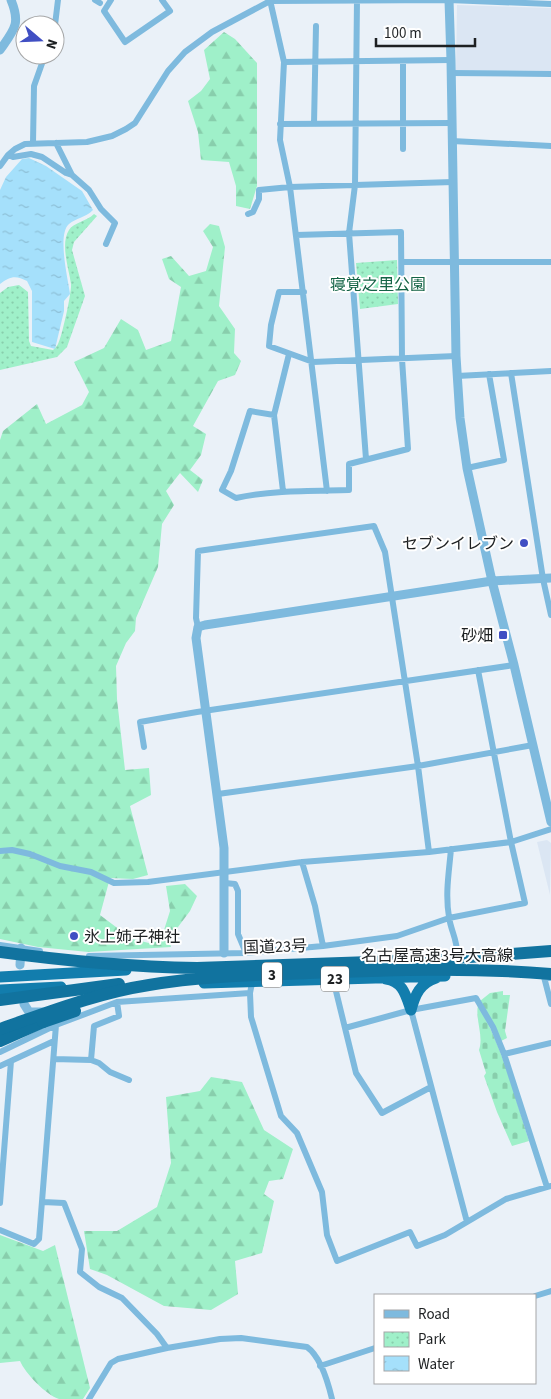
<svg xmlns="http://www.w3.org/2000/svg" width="551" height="1399" font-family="'Source Sans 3','Noto Sans JP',sans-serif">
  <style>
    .built { fill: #dbe6f3 }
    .forest { fill: url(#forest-firs) }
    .cemetery { fill: url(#cemetery-stones) }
    .park { fill: url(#park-dots) }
    .water { fill: url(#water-ripples) }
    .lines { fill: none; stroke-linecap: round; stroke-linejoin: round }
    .minor { stroke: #7ebade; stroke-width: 6 }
    .tertiary { stroke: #7ebade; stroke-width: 9 }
    .trunk { stroke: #127dad; stroke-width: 11 }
    .motorway { stroke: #11739f; stroke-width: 12 }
    .motorway-bridge { stroke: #11739f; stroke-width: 12 }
    .poi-dot { fill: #404fc3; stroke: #fff; stroke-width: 2 }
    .labels { text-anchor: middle; stroke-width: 4; stroke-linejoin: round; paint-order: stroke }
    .shield { fill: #fff; stroke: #616364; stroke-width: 1 }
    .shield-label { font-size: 15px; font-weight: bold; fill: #1d2022 }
    .park-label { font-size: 16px; fill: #136345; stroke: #fff }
    .poi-label { font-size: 16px; fill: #1d2022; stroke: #fff; text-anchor: end }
    .street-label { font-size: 16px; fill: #1d2022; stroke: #fff }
  </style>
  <defs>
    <pattern id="forest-firs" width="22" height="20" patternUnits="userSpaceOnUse" patternTransform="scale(1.25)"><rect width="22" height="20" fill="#9ff0c9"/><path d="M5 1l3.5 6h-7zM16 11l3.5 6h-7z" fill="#88ceac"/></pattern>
    <pattern id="cemetery-stones" width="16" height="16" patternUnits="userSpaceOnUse" patternTransform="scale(1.25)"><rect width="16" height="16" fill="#9ff0c9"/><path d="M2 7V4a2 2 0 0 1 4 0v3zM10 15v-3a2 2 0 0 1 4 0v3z" fill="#88ceac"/></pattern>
    <pattern id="park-dots" width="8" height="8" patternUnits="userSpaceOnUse" patternTransform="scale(1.25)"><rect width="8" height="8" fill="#9ff0c9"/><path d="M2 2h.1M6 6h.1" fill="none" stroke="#88ceac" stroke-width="1.8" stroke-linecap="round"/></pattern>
    <pattern id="water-ripples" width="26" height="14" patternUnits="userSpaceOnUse" patternTransform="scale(1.25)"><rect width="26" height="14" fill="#a5e0fb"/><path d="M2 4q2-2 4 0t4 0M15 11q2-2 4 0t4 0" fill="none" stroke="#8ec0d7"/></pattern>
  </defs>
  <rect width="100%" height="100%" fill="#eaf1f8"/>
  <path class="built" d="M457,5L551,8V71L456,70Z
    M547,840L551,843L550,895L537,842Z"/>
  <path class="forest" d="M224,32L235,39L257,63V186L250,209L236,206V186L229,162L201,160L198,132L188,101L201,91L210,79L204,50Z
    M210,224L219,226L225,247L219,306L235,329L234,353L241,361L235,375L218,381L193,426L206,434L201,455L190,470L203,480L198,492L180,473L166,491L174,505L162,524L158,567L136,618L135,631L126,643L116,666L117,699L125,770L149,768L151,795L130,806L148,875L133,879L110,878L100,915L132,939L149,943L164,930L170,911L166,886L185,884L197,896L190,911L169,939L171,947L88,952L38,947L0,939V440L3,431L37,404L46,424L82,405L89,392L74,362L104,348L121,319L138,330L146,350L171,341L181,287L169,279L162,259L171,256L189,276L206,271L213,247L203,231Z
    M211,1077L242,1082L264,1130L293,1149L283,1179L269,1181L264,1194L274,1201L262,1253L235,1261L238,1294L211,1310L164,1306L107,1275L90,1269L84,1231H117L157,1207L171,1163L166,1097L200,1091Z
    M0,1235L43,1251L55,1245L90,1388L83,1399C76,1399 66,1399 59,1399C46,1395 25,1373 20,1361L0,1363Z"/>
  <path class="cemetery" d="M503,991V995H510L505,1031L507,1038L501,1041L480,1001L490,993Z
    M478,1005C503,1048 514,1094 529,1141L512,1146L497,1112L484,1076L486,1073L479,1050C484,1036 475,1020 478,1005Z"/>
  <path class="park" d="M94,214L97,216L74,242L72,250L85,296L67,347L57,357L0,370V293L8,287L19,285L28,292L29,341L31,346L53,350C54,349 57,346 58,344C62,337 72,291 71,284C69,269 60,244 69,230C73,223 87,221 94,214Z
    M397,260L398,304L360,309L356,263Z"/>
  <path class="water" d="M29,158L46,166L82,191L93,210C85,218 76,218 69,224C57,234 68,279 70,294L64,301V311L55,349L32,342V291L27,281C16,275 10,276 0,284V190L6,177L22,159Z"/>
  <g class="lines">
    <path class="minor" d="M95,0L100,3
      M111,0L104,11L125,42L170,11L162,0
      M270,0L284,62L280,140L290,187L327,491
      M357,0L355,185L349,233L366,459
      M55,25L58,0
      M284,62L451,60
      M451,73L551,74
      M280,124L452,123
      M314,124L316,26
      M452,141L551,146
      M33,143L34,86L45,55
      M56,143L72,175
      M403,149V61
      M8,155L13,157L31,154L42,157L66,173L72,175L89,190L101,209L115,223L106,244
      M0,166L8,155L15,149L25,144L87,142L112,136L126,129L135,123L168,71L185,52L212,32L270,1L449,0L551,4
      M248,214L253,212L259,199V190L290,187L453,182
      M402,262H551
      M304,292H279L271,325L269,346L313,362L456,356
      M289,354L274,415L250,411L231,471L222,490L236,498C273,490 311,491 349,490V464L408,449L402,359L401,232L296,235
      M511,373L543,579L551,615
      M457,376L551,371
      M274,415L283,491
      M467,468L504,460L489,374
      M198,627L196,618L198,551L374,526L385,552L418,766L429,852
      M144,747L140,722L197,712L514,665
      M218,794L418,766L533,745
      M451,849C449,872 445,894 449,917C451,932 458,940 457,956
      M0,851L12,850L30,854L60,866L91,872L114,883L148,882L302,862L429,852L511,842L551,829
      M302,862L315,906L323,946
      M225,883L235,884L238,891V934L246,953
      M0,945L40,951
      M89,956L246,953L323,946L397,936L449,918L525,903L511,842L478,670
      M550,978L544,977L551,1004
      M333,979L356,1073L382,1113L431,1087
      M252,983L250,993L251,1017L281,1116L297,1133L322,1192L327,1235L337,1261L410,1232L417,1246L445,1235L506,1199L551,1186
      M411,1010L467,1222
      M345,1028L411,1010L476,998L493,1027L504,1054L547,1187
      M0,1052L56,1025L117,1002L250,993
      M504,1054L551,1043
      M54,1059L91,1060L99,1063L110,1072L129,1080
      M91,1060L94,1026L119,1016L117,1002
      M0,1066L54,1041
      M43,1202L64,1203L82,1249L80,1272L99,1287L122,1298L157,1334L167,1348
      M0,1203L11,1061
      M0,1230L34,1244L39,1239L56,1025
      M535,1296L551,1291
      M320,1366L375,1348
      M89,1399L111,1363L118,1359L167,1348L220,1339L241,1338L307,1347C321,1357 328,1382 332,1399"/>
    <path class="tertiary" d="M449,0L451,60L456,356L460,418L467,468L492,581L514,665L551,822
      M0,50C14,30 21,24 11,0
      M224,953V848L196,638L198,627L205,625L492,581L551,578
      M20,965L21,948
      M24,1004L29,1012H42"/>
    <path class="trunk" d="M0,977L126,970
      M386,979C403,981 406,996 411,1010
      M204,983L445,976
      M0,990L61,987
      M411,1010C415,995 420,983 436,978"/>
    <path class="motorway" d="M0,1000L119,984
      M0,1041L43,1022"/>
    <path class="motorway-bridge" d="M0,952C66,961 131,967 197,968L429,960L551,951
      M43,1022L75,1011
      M0,1029C49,1012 97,993 149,985C201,976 255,975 308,973C389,970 470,967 551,974"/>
  </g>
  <g class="poi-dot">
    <circle cx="524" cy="543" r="5"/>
    <rect x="498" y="630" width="10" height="10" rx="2.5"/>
    <circle cx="74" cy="936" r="5"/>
  </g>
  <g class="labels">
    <g class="shield">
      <rect x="262" y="962.5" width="20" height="25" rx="4"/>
      <rect x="321" y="966.5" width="28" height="25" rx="4"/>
    </g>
    <g class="shield-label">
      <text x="272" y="980">3</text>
      <text x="335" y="984">23</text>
    </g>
    <g class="park-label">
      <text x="378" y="290">寝覚之里公園</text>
    </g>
    <g class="poi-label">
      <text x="514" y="549">セブンイレブン</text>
      <text x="493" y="641">砂畑</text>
      <text x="84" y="942" text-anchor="start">氷上姉子神社</text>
    </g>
    <g class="street-label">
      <text transform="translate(275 946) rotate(-2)" y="6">国道23号</text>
      <text x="437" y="961">名古屋高速3号大高線</text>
    </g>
  </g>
  <rect x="374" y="1294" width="162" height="90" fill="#ffffff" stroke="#a5a6a7"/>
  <rect x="384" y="1310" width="25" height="8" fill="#7ebade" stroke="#a5a6a7"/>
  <text x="418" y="1319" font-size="15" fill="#1d2022">Road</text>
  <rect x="384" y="1332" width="25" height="15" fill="url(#park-dots)" stroke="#a5a6a7"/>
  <text x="418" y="1344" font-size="15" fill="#1d2022">Park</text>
  <rect x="384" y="1356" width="25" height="15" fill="url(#water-ripples)" stroke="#a5a6a7"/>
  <text x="418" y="1369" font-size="15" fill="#1d2022">Water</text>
  <g transform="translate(40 40) rotate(109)"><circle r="24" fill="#ffffff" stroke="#a5a6a7"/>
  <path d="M0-4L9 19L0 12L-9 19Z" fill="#404fc3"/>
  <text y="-8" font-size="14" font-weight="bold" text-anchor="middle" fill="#1d2022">N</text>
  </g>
  <path d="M376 38v8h99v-8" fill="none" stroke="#1d2022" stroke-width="2.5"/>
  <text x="384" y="38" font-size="15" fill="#1d2022" stroke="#ffffff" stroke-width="4" paint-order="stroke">100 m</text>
</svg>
